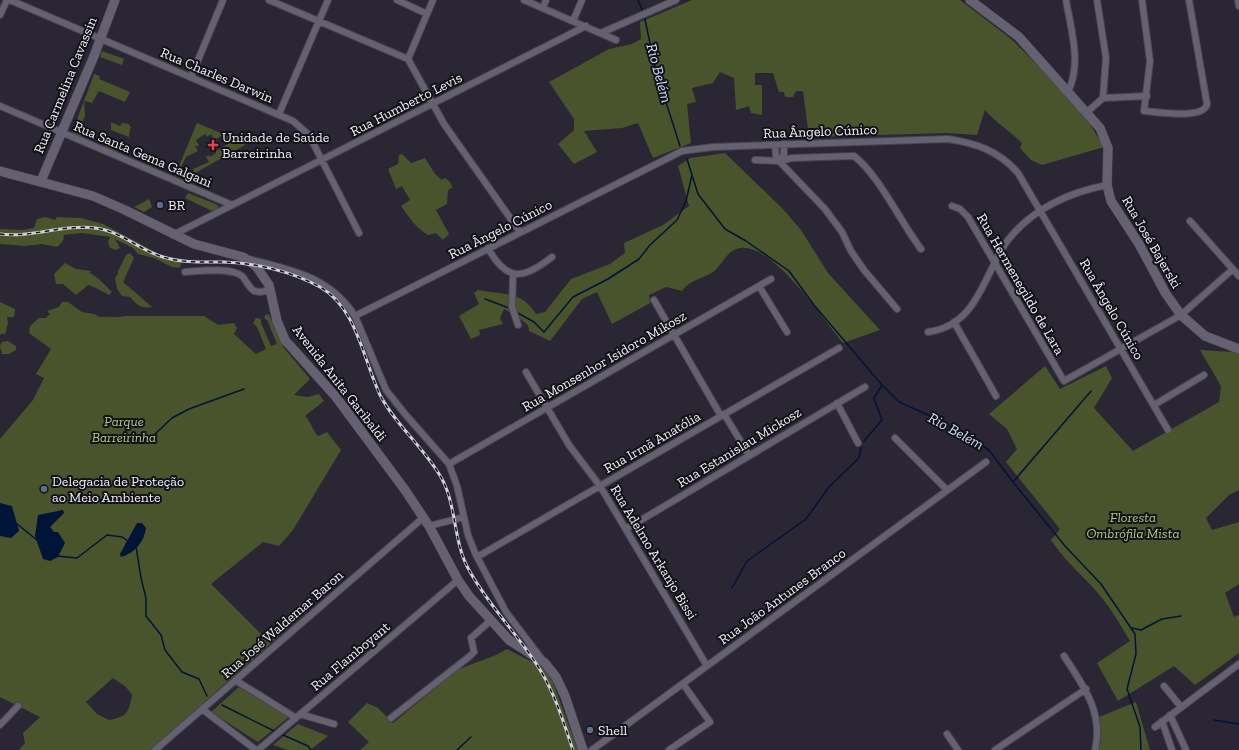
<svg xmlns="http://www.w3.org/2000/svg" width="1239" height="750" font-family="'Zilla Slab',serif">
  <style>
    .green { fill: #49542d; fill-rule: evenodd }
    .water { fill: #001437 }
    .lines { fill: none; stroke-linecap: round; stroke-linejoin: round }
    .stream { stroke: #001437; stroke-width: 1.5 }
    .minor-casing { stroke: #494551; stroke-width: 8 }
    .secondary-casing { stroke: #494551; stroke-width: 10 }
    .minor { stroke: #656171; stroke-width: 6 }
    .secondary { stroke: #656171; stroke-width: 9 }
    .rail-casing { stroke: #d2d0da; stroke-width: 3 }
    .rail { stroke: #121117; stroke-width: 1.5; stroke-dasharray: 4.5; stroke-linecap: butt }
    .health-dot { fill: #e0444e; stroke: #121117; stroke-width: 1.5 }
    .service-dot { fill: #5c6f8a; stroke: #121117; stroke-width: 1.5 }
    .labels { text-anchor: middle; stroke-width: 4; stroke-linejoin: round; paint-order: stroke }
    .street-label { font-size: 14px; fill: #f2f0f9; stroke: #121117 }
    .poi-label { font-size: 14px; fill: #f2f0f9; stroke: #121117; text-anchor: start }
    .park-label { font-size: 14px; font-style: italic; fill: #b4cb7c; stroke: #121117 }
    .water-label { font-size: 15px; font-style: italic; fill: #cde0fb; stroke: #121117 }
  </style>
  <rect width="100%" height="100%" fill="#2a2634"/>
  <path class="green" d="M692,0H960L1010,38L1048,75L1088,121L1104,147L1042,165L1031,160L1020,148L1022,143C1010,131 996,123 985,110L977,135L948,133L809,137L803,91H796L793,97H785L784,92H779L773,73H755V85H762V115L751,113L749,106L736,110L734,78L720,72L713,83L692,88L696,102L687,104L691,143L653,158L638,123L622,128L584,131L597,152L574,164L558,144L574,130V119L549,82L609,49L632,44L641,39L640,22Z
    M102,51L124,59L122,65L100,57Z
    M94,74L100,76L99,79L130,92L125,102L99,91L92,103L84,101L85,116L78,132L83,137L95,144L72,133Z
    M111,122L120,126L122,123L129,124L131,128L130,129L129,137L111,130Z
    M197,123L244,143L245,145L181,181L187,170L190,174L194,171L193,169L209,162L206,157L209,155L210,157L216,153V151L229,143L223,135L214,140L211,134L207,137L205,134L196,140L199,146H195L198,151L186,157L175,179L174,178Z
    M120,141H122L117,153L98,145L105,146L106,142L118,146Z
    M725,153L782,208L801,230L828,273L880,330L843,343C824,321 767,233 734,250C726,254 721,266 713,272C701,280 691,279 682,291L666,287L649,295L650,303L612,324L597,292L582,299L550,341L529,331L528,325L515,315L504,309L500,318L503,324L479,330L480,335L471,339L459,316L479,304L474,293L478,290C502,295 521,290 536,314L545,312L571,279L610,264L625,253L624,243L663,225L689,206L678,166L690,158Z
    M402,154L411,163L425,158L435,174L442,180L445,178C449,181 452,183 452,188L448,190L447,204L436,210L449,234L443,240L436,233L428,235C416,228 409,217 401,206L410,200L402,186L396,189L388,169L398,164L399,155Z
    M188,193L218,205L219,209L212,211L185,198Z
    M149,199L152,207L144,212L134,207Z
    M46,217L55,220L57,217L81,218L103,224L159,254L178,260L181,263L180,268L172,267L154,258L138,254L133,248L115,239L120,248L116,250L110,248L108,242L110,237L82,233L64,235L63,241L57,247L42,244L25,246L0,244V229L22,230L34,228L37,219Z
    M130,253L134,258L123,282L152,307C141,309 136,304 130,297L122,296L117,289L115,278L118,274V271L126,255Z
    M65,263L76,269L91,271L90,273L99,279L112,292L109,295L94,287L88,285L76,295L63,284H56L54,274Z
    M0,302L15,309L14,317H7L8,323L5,335L3,333L0,335Z
    M62,302H68L82,312L94,314L100,317C108,316 116,318 125,316H204L218,325L234,323L237,328L234,334L256,354L266,349L257,327L253,323L256,318L261,319V323L271,346L277,344L267,320L264,318L266,314L269,315L284,348L310,379L294,395L308,397L319,394L324,401L305,416C311,422 312,429 318,436L327,432L341,450L293,530L279,546L263,542L211,584L264,637L302,602L310,609L150,750H19L25,743L23,733L40,717L0,697V439L33,400L44,378L36,374L51,349L29,333L30,326L39,318H46L50,314L47,311L59,307ZM113,678L126,687L132,695C129,713 126,717 109,720L97,714L86,702Z
    M8,341L16,346V350L9,354H2L0,346L2,342Z
    M1200,350L1233,352L1239,354V490L1229,495L1206,518L1212,530L1239,522V584L1225,593L1234,617L1239,615V653L1195,685L1174,666L1118,701L1097,663L1130,641C1120,624 1110,607 1097,592C1081,574 1064,560 1051,540L1060,529L1006,462L1017,449L1007,429L989,414L1045,366L1060,389L1106,366L1112,378L1094,408L1133,451L1219,402L1221,386Z
    M507,649L542,667L552,680L578,750H360L369,742L348,722L367,703L378,708L393,723L456,671C473,662 491,659 507,649Z
    M239,687L289,717L258,742L211,712Z
    M1136,702L1150,750H1098L1101,740L1099,717Z
    M298,724L328,736L310,750H288L273,745Z"/>
  <path class="water" d="M0,503L12,506L19,531L11,538L0,536Z
    M63,510L64,513L50,527L54,532H58L65,543L58,557L50,561L43,559L35,536L38,515Z
    M137,523H142L146,528C144,542 135,553 121,557L120,554Z"/>
  <g class="lines">
    <path class="stream" d="M638,0L643,12
      M644,15L656,71L680,146
      M687,159L698,194L725,229L746,241L789,271L814,305L882,385L899,402L944,422L989,450L1013,482L1065,546L1101,584L1135,634L1136,654L1127,689L1140,727L1141,750
      M485,299L509,308
      M516,312L534,322L544,332L573,297L608,279L639,259L650,245L677,220L686,201L692,175
      M153,436L172,418L189,409L244,389
      M864,441L882,420L874,398L882,385
      M1013,482L1091,391
      M17,524L37,540
      M136,546L141,578L146,598V616L161,635L165,650L182,672L199,679L207,696
      M57,556L77,558L107,535L122,537L128,541
      M732,588L747,561L806,519L829,487L859,458L861,448
      M1132,628L1141,630L1162,619L1181,616
      M222,705L274,731
      M1214,720L1239,724
      M283,735L308,746L311,750
      M457,750L471,737"/>
    <g class="minor-casing">
      <path id="minor" d="M10,0L293,121L309,135L359,233
        M269,0L408,59L444,124L520,232
        M397,0L427,14
        M524,0L616,40
        M1066,0C1071,30 1082,63 1068,92
        M1097,0L1106,58L1103,98
        M1142,0L1150,61L1144,111C1157,112 1204,120 1207,104L1189,0
        M1238,0L1239,6
        M543,8L546,0
        M0,15L7,0
        M573,21L582,0
        M601,33L676,0
        M408,59L433,0
        M191,77L223,0
        M0,106L232,205
        M1087,112L1103,98L1147,96
        M279,114L328,0
        M775,145L776,156L779,161L825,209L842,232L851,251L864,270L897,309
        M755,160L779,161L792,158L854,156C879,175 901,223 921,249
        M779,161L784,155V144
        M952,206L960,209L968,217L1064,381L1181,315L1233,269
        M1190,221L1239,276
        M173,235L586,26
        M488,248C507,283 524,279 552,257
        M248,259C291,270 329,276 355,316L386,390L405,414L449,464L457,486L468,535L475,553L506,612L541,658
        M185,272C199,271 231,267 242,276C247,281 248,287 254,291L260,292L270,290
        M513,275L512,307L518,325
        M759,286L787,332
        M654,300L721,416
        M355,316L682,151L713,147L948,139C976,143 999,151 1018,173L1168,430
        M954,322L996,396
        M928,332C979,325 983,274 1008,240C1032,209 1070,192 1107,185
        M526,372L569,445L600,486L707,666
        M837,403L858,443
        M1154,405L1204,375
        M724,414L749,455
        M895,438L947,490
        M449,464L771,279
        M429,526L464,517
        M626,529L865,387
        M477,557L839,348
        M1064,656C1083,685 1104,713 1095,750
        M235,680L296,718
        M1164,686L1181,707
        M202,709L256,750
        M300,714L334,724
        M1170,715L1186,750
        M391,718L470,656L474,652L471,638L490,621
        M1162,721L1172,750
        M0,725L18,706
        M1155,727L1239,664
        M947,734L958,750
        M155,750L424,517
        M258,750L458,580
        M592,750L986,462
        M669,750L710,722L683,684
        M995,750L1086,689"/>
    </g>
    <g class="secondary-casing">
      <path id="secondary" d="M970,0L1019,37L1100,128L1108,148L1107,185L1111,201L1139,244L1166,294L1181,315L1205,336L1239,349
        M0,171L93,196L125,210L194,244L243,257L256,266L269,285L277,321L285,340L336,397L405,490L429,526L458,580L469,596L509,640L545,663L556,677L565,696L583,750
        M41,181L94,56L115,0"/>
    </g>
    <use href="#minor" class="minor"/>
    <use href="#secondary" class="secondary"/>
    <g class="rail-casing">
      <path id="rail" d="M0,234C32,238 63,224 95,228C121,231 139,250 163,257C182,263 203,262 223,262C255,263 291,271 320,287C357,308 363,359 380,395C396,426 425,448 442,479C457,507 453,542 469,570C489,607 521,637 542,673C556,697 564,724 573,750"/>
    </g>
    <use href="#rail" class="rail"/>
  </g>
  <path class="health-dot" d="M211 139h4v4h4v4h-4v4h-4v-4h-4v-4h4z"/>
  <g class="service-dot">
    <circle cx="160" cy="205" r="4"/>
    <circle cx="44" cy="489" r="4"/>
    <circle cx="590" cy="730" r="4"/>
  </g>
  <g class="labels">
    <g class="street-label">
      <text transform="translate(217 75) rotate(23)" y="5">Rua Charles Darwin</text>
      <text transform="translate(65 85) rotate(-68)" y="5">Rua Carmelina Cavassin</text>
      <text transform="translate(406 104) rotate(-27)" y="5">Rua Humberto Levis</text>
      <text transform="translate(820 131) rotate(-2)" y="5">Rua Ângelo Cúnico</text>
      <text transform="translate(143 154) rotate(23)" y="5">Rua Santa Gema Galgani</text>
      <text transform="translate(500 229) rotate(-27)" y="5">Rua Ângelo Cúnico</text>
      <text transform="translate(1152 242) rotate(60)" y="5">Rua José Bajerski</text>
      <text transform="translate(1021 284) rotate(60)" y="5">Rua Hermenegildo de Lara</text>
      <text transform="translate(1112 309) rotate(60)" y="5">Rua Ângelo Cúnico</text>
      <text transform="translate(604 361) rotate(-30)" y="5">Rua Monsenhor Isidoro Mikosz</text>
      <text transform="translate(340 383) rotate(52)" y="5">Avenida Anita Garibaldi</text>
      <text transform="translate(652 442) rotate(-30)" y="5">Rua Irmã Anatólia</text>
      <text transform="translate(739 447) rotate(-31)" y="5">Rua Estanislau Mickosz</text>
      <text transform="translate(654 552) rotate(59)" y="5">Rua Adelmo Arkanjo Bissi</text>
      <text transform="translate(782 596) rotate(-36)" y="5">Rua João Antunes Branco</text>
      <text transform="translate(282 624) rotate(-41)" y="5">Rua José Waldemar Baron</text>
      <text transform="translate(350 656) rotate(-40)" y="5">Rua Flamboyant</text>
    </g>
    <g class="poi-label">
      <text x="222" y="142">Unidade de Saúde<tspan x="222" dy="16">Barreirinha</tspan></text>
      <text x="168" y="210">BR</text>
      <text x="52" y="486">Delegacia de Proteção<tspan x="52" dy="16">ao Meio Ambiente</tspan></text>
      <text x="598" y="735">Shell</text>
    </g>
    <g class="park-label">
      <text x="124" y="426">Parque<tspan x="124" dy="16">Barreirinha</tspan></text>
      <text x="1133" y="522">Floresta<tspan x="1133" dy="16">Ombrófila Mista</tspan></text>
    </g>
    <g class="water-label">
      <text transform="translate(659 73) rotate(75)" y="5">Rio Belém</text>
      <text transform="translate(956 431) rotate(29)" y="5">Rio Belém</text>
    </g>
  </g>
</svg>
